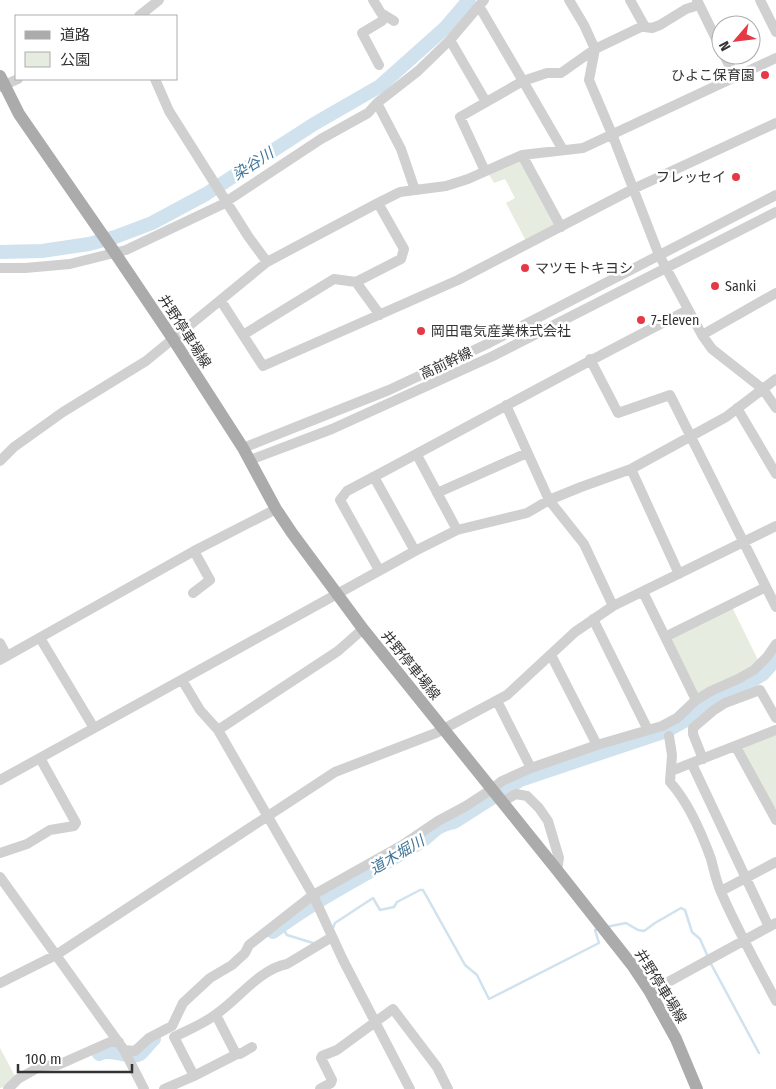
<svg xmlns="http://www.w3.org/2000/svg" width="776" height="1089" font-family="'Fira Sans Condensed','Noto Sans JP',sans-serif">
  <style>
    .green { fill: #e6ecdf }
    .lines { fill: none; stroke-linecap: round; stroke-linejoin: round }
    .stream { stroke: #cfe2ee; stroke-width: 2.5 }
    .river { stroke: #cfe2ee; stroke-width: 14 }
    .minor { stroke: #d0d0d0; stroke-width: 10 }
    .major { stroke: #ababab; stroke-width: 12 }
    .poi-dot { fill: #e63946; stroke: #fff; stroke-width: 2 }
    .labels { text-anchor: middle; stroke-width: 5; stroke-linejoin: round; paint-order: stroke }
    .poi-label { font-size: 14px; fill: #333; stroke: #fff; text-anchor: start }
    .street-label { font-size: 14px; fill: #333; stroke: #fff }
    .water-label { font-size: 15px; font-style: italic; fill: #3f7597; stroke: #fff }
  </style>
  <rect width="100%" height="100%" fill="#fff"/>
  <path class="green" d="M520,159L555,222L554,226L526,241L506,203L515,198L505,179L494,183L488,173Z
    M732,607L758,660L752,668L699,694L670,641L672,637Z
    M776,735V808L774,809L742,750L743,747Z
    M0,1048L15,1076L7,1086L0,1088Z"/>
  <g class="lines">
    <path class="stream" d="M281,926L287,935L313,943
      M606,927L626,923L638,930L644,931L655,923L681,908L685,910L692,932L700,939L708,957
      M332,930L335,923L373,898L380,910L394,907L397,902L420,890H423L465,965L477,975L489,999L599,943L595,930L599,929
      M710,962L759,1053"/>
    <path class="river" d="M0,252L42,251L89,244L115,237L152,223L206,194L314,124L380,86L445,28L469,0
      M273,932C318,898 370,873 419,843C434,834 433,826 454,822L520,780L666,731L686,720L704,704L718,695L745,685L763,674L776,659
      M99,1054C112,1047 130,1060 140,1054C145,1050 149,1043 154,1039"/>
    <path class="minor" d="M373,0L381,13L394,21
      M569,0L584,25L595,49L589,80L612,134L659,255L702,335L712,349L763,389L776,408
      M630,0L645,27L652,28L660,25L686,9L699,5
      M697,0L721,49
      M760,0L776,32
      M479,6L523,81L547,73H561L595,49L643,26
      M139,16L159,0
      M450,40L486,102
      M724,55L735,77
      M379,65L362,33L382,21L385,16
      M155,79L169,111L248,236L267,262
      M0,87L18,79
      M377,103L401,149L415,190
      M522,155L561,227
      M485,171L460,117L523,81L563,150
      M0,268H25L70,264L126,250L221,205L321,139L368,113L377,103L418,71L450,40L484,0
      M356,282L380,315
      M221,301L263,366L458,280L633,189L776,123
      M243,335L334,279L356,282L401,259L404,249L378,203
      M702,335L776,293
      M590,359L618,413L670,395L776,607
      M506,405L549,500L584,544L613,606
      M737,408L776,474
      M243,448L389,390L487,344L776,195
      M417,455L457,530
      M250,460L332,429L493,356L776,212
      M0,461L14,447L63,412L146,361L267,262L378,203L400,192L446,186L468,179L522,155L583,148L776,58
      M631,469L679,574
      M374,477L415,551
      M437,493L527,453
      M379,570L340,500L347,491C461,431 573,368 688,310
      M643,592L696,700
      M193,593L210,580L194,551
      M593,619L648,730
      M665,637L766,587
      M40,638L94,728
      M0,643L7,656
      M551,655L597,745
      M0,660L194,551L276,509
      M182,680L200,710L218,730L313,895L343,960L410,1089
      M497,701L531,768
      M218,730L338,651L363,629
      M669,736L672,755L670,782C688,802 702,834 711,859C714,870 716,881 721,892C737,929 757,965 776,1001
      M736,747L776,820
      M703,759L693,734V728L714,710L725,703L760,690L776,718
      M692,764L769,927
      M671,771L776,730
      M0,780L415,551L457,530L527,513L549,500L581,487L631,469L726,417L776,379
      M502,802L516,794L527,796L539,808L548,821L559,858L557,870
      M0,853L27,844L50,830L74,826L76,823L40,758
      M0,877L124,1050L135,1051L149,1038L172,1026L183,1003L210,978L232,965L245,953L249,945L313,895L404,844L438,821L466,806L492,789L502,781L531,768L597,745L662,726L677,718L696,700L711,691L738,679L754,670L767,657L776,644
      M721,891L776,862
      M0,983L56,955L335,772L436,733L507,695L575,632L613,606L776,526
      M650,992L776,923
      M216,1015L235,1052L240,1054L252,1047
      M124,1050L144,1089
      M194,1076L174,1037C188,1030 203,1024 215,1015C239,999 258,970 287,964L332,937
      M8,1089L18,1079L41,1066L58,1065L110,1042H119
      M164,1089L194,1076L237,1054
      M320,1089L331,1083L332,1080L321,1058L322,1056L337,1050L393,1009L437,1067L448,1089"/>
    <path class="major" d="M0,76L19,114L113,250L173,339L243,448L276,509L292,533L363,629L557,870L632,965L650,992L676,1039L697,1089"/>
  </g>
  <g class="poi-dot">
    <circle cx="765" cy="75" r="5"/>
    <circle cx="736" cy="177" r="5"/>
    <circle cx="525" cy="268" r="5"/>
    <circle cx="715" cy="286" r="5"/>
    <circle cx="641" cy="320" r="5"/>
    <circle cx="421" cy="331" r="5"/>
  </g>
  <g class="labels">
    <g class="poi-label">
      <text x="755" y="80" text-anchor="end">ひよこ保育園</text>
      <text x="726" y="182" text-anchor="end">フレッセイ</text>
      <text x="535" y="273">マツモトキヨシ</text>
      <text x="725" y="291">Sanki</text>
      <text x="651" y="325">7-Eleven</text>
      <text x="431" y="336">岡田電気産業株式会社</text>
    </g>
    <g class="street-label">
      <text transform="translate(185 331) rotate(57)" y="5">井野停車場線</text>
      <text transform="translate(446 363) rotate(-25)" y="5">高前幹線</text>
      <text transform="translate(411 665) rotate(51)" y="5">井野停車場線</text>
      <text transform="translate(661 986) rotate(58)" y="5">井野停車場線</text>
    </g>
    <g class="water-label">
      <text transform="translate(253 164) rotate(-33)" y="5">染谷川</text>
      <text transform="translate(397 855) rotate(-31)" y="5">道木堀川</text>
    </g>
  </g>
  <rect x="15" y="15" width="162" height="65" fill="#ffffff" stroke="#adadad"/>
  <rect x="25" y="31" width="25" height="8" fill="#ababab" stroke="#adadad"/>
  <text x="60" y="40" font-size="15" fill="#333333">道路</text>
  <rect x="25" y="52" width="25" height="15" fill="#e6ecdf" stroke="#adadad"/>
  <text x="60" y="65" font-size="15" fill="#333333">公園</text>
  <g transform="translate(736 40) rotate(242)"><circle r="24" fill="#ffffff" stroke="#adadad"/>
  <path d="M0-4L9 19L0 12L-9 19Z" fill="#e63946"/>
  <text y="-8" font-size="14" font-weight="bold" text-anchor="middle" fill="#333333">N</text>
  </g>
  <path d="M18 1064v8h114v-8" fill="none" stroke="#333333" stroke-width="2.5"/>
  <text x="25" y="1064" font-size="15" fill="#333333" stroke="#ffffff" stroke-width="4" paint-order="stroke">100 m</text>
</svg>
